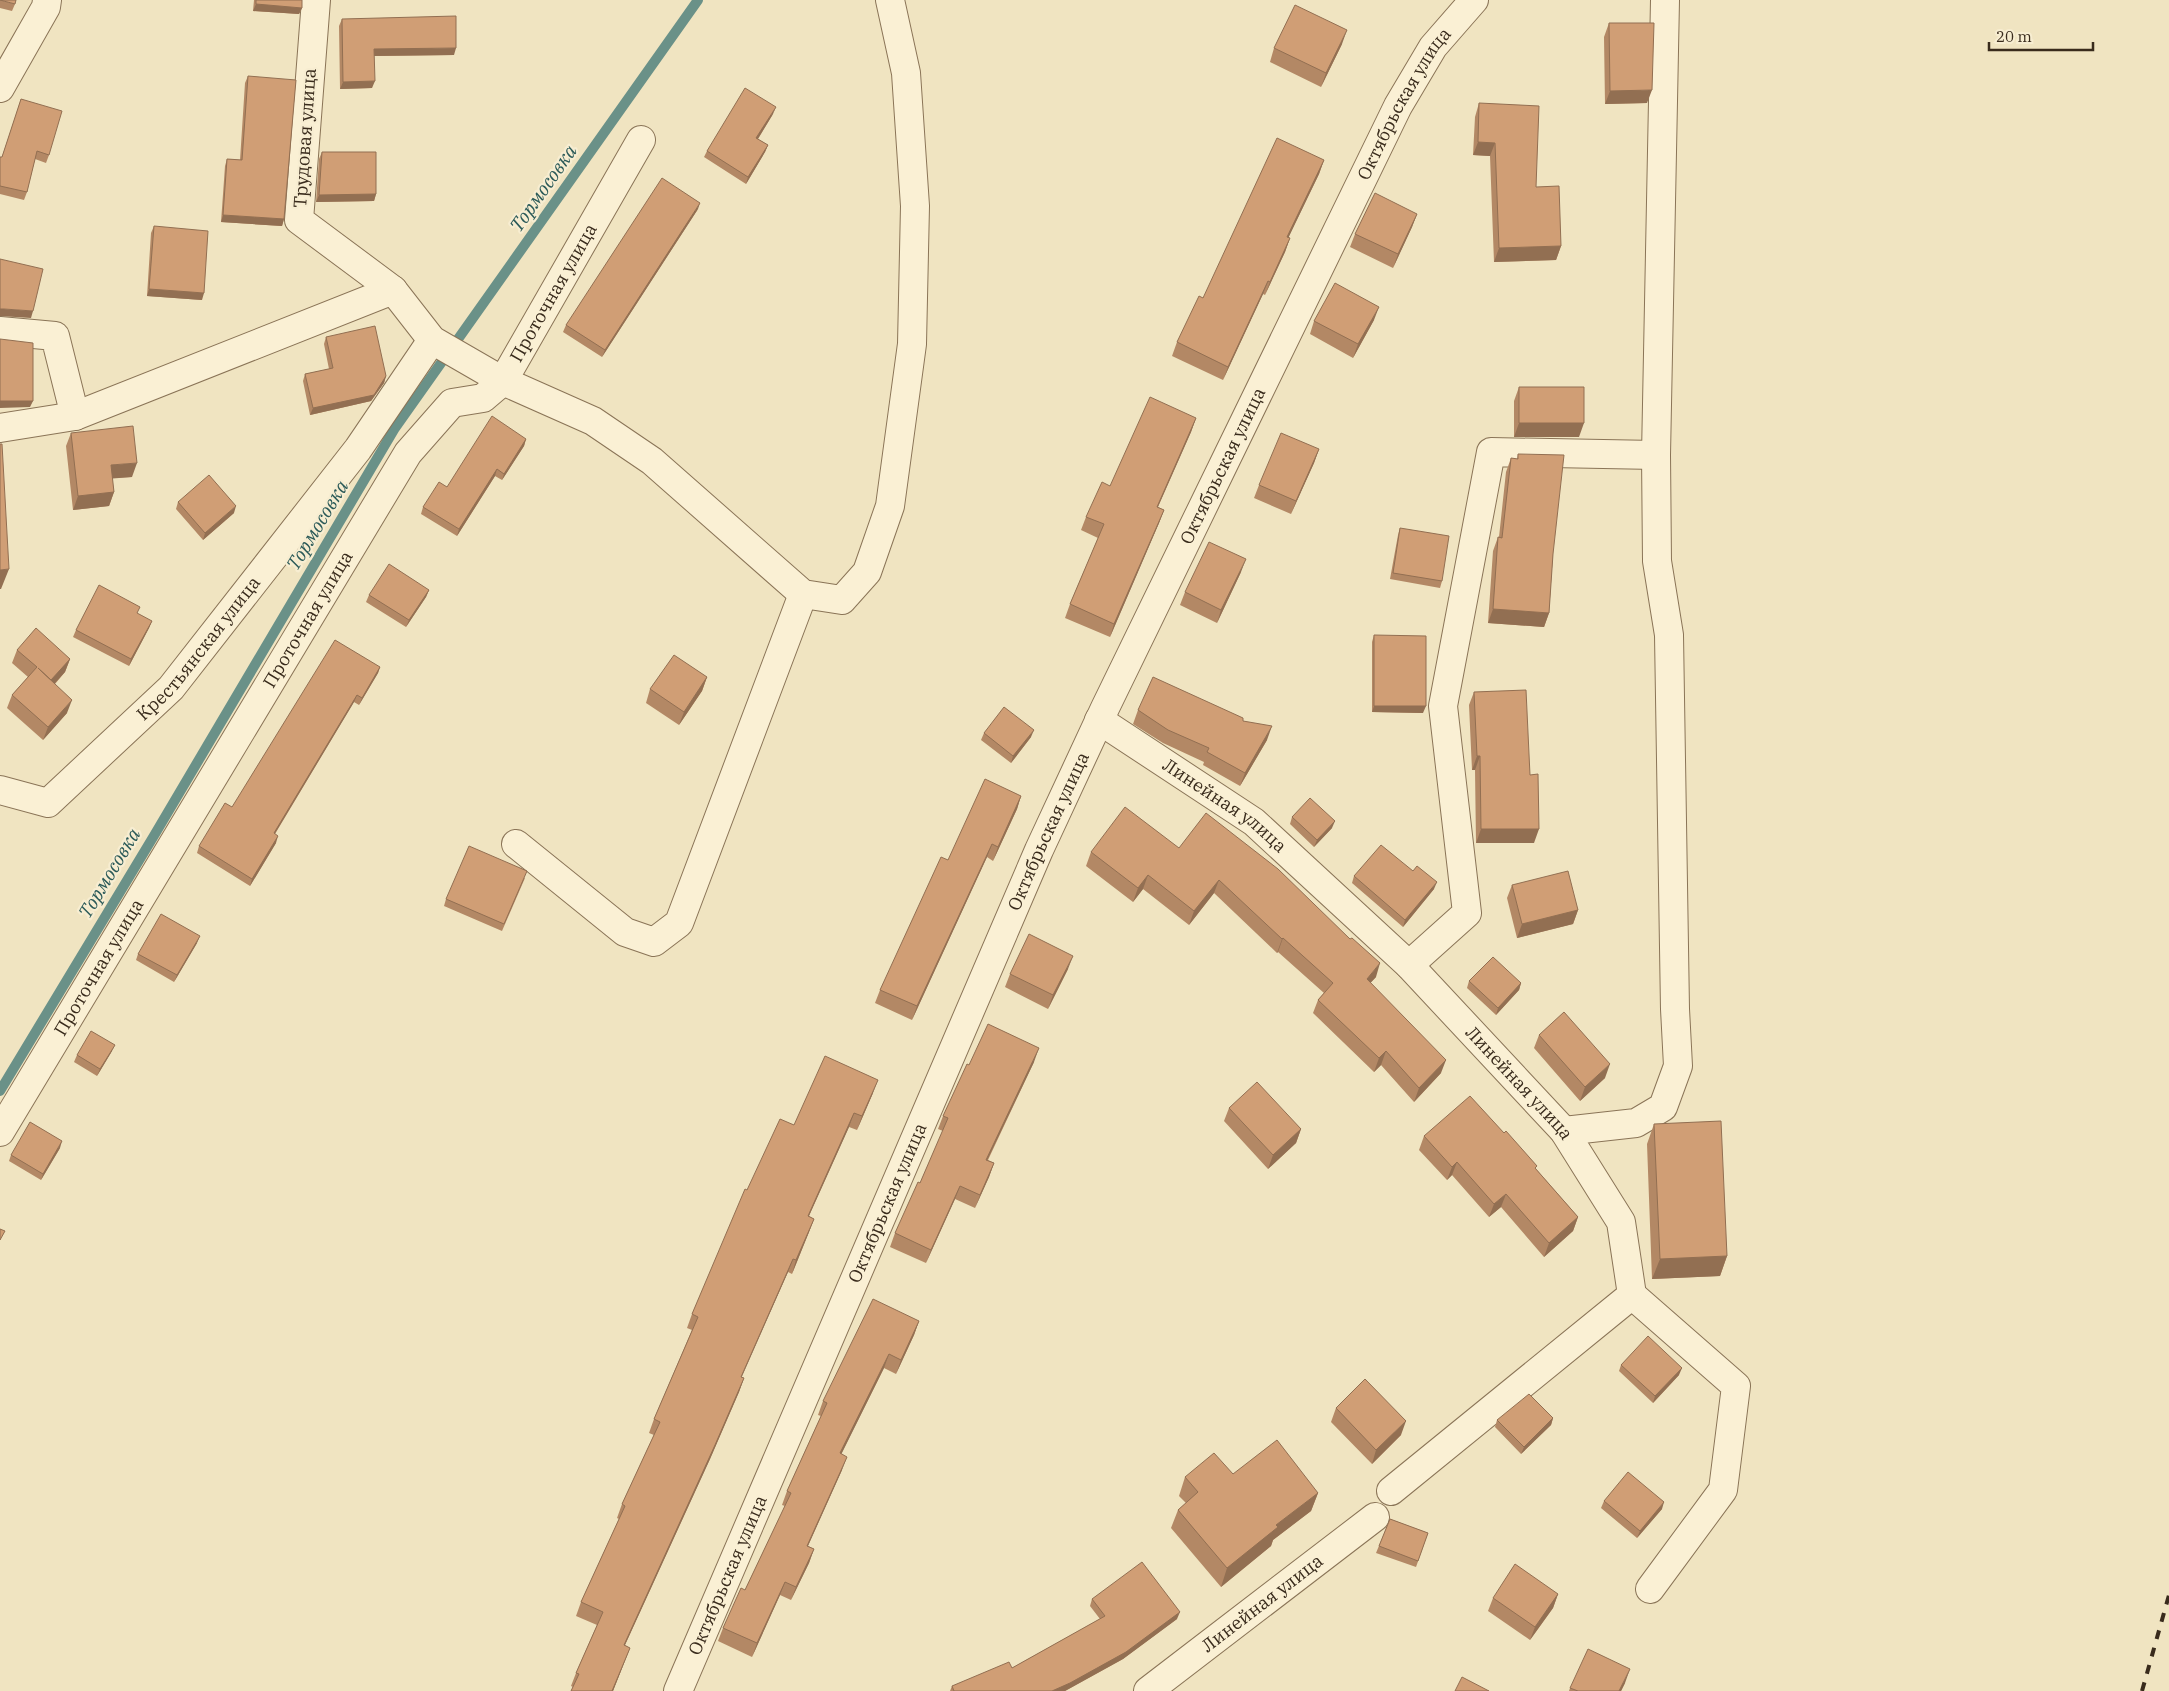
<svg xmlns="http://www.w3.org/2000/svg" width="2169" height="1691" font-family="'IBM Plex Serif',serif">
  <style>
    .lines { fill: none; stroke-linecap: round; stroke-linejoin: round }
    .stream { stroke: #6a9188; stroke-width: 10 }
    .minor-casing { stroke: #8a7457; stroke-width: 30 }
    .minor { stroke: #faf0d4; stroke-width: 28 }
    .rail { stroke: #392b1c; stroke-width: 4; stroke-dasharray: 9 9; stroke-linecap: butt }
    .wall { fill: #b38865 }
    .shaded-wall { fill: #926f52 }
    .building { fill: #d09e75; stroke: #926f52 }
    .labels { text-anchor: middle; stroke-width: 4.5; stroke-linejoin: round; paint-order: stroke }
    .street-label { font-size: 18px; fill: #392b1c; stroke: #f7edd1 }
    .water-label { font-size: 19px; font-style: italic; fill: #2b5a58; stroke: #f7edd1 }
  </style>
  <rect width="100%" height="100%" fill="#f0e4c1"/>
  <g class="lines">
    <path class="stream" d="M0,1091L155,834L395,428L698,0"/>
    <g class="minor-casing">
      <g id="minor">
        <path d="M316,0L299,220L393,290"/>
        <path d="M0,88L46,7L47,0"/>
        <path d="M0,331L55,336L75,416"/>
        <path d="M0,428L75,416L393,290L432,340L503,381L593,421L652,461L803,594L842,600L867,572L890,506L912,344L915,206L906,73L890,0"/>
        <path id="s1" d="M1099,720L1254,822L1409,965L1564,1131L1621,1222L1632,1295L1391,1491"/>
        <path id="s2" d="M0,790L48,803L171,688L358,449L432,340"/>
        <path d="M516,844L625,932L654,942L679,923L803,594"/>
        <path d="M1409,965L1467,913L1443,706L1491,452L1656,455"/>
        <path d="M1564,1131L1636,1123L1663,1107L1678,1066L1675,1009L1669,635L1657,561L1656,455L1665,0"/>
        <path id="s3" d="M0,1132L408,453L452,403L483,398L503,381L641,140"/>
        <path d="M1632,1295L1736,1386L1723,1490L1650,1589"/>
        <path id="s4" d="M678,1691L1039,850L1105,708L1398,106L1433,47L1474,0"/>
        <path id="s5" d="M1148,1691L1375,1517"/>
      </g>
    </g>
    <use href="#minor" class="minor"/>
    <path class="rail" d="M2142,1691L2169,1595"/>
  </g>
  <path class="wall" d="M0,0L15,4L12,11L0,8Z
    M254,0H302V8L299,14L253,11Z
    M342,19L454,55L374,56L372,88L340,89L339,26Z
    M1609,23L1647,103L1605,104L1604,37Z
    M1342,44L1321,87L1270,62L1274,48Z
    M248,76L284,219L282,226L221,222L225,166L227,159L240,160L245,83Z
    M21,99L49,155L46,163L35,159L27,192L24,200L0,194V157H2Z
    M1479,103L1536,187L1561,246L1556,260L1494,262L1490,156L1473,155L1475,117Z
    M773,114L758,139L768,145L765,152L746,184L704,157L707,151Z
    M322,152L376,194L374,201L316,202L319,159Z
    M1324,160L1319,174L1288,238H1290L1285,252L1265,295L1263,294L1223,380L1172,356L1177,342L1203,298Z
    M698,209L602,357L563,332L566,325Z
    M1417,214L1412,227L1393,268L1350,247L1355,234Z
    M154,226L202,300L147,296L151,233Z
    M1374,320L1353,358L1310,334L1314,321Z
    M326,337L386,376L384,383L371,401L310,415L303,381L305,374L329,369L324,344Z
    M1519,387L1579,437H1514V401Z
    M1196,418L1191,432L1158,507L1164,510L1159,523L1110,637L1065,618L1070,604L1098,538L1081,530L1086,517L1110,486Z
    M71,433L132,477L112,478L114,492L109,506L73,510L66,446Z
    M526,439L524,446L502,480L495,476L457,536L421,514L423,507L447,487Z
    M1319,449L1314,463L1291,514L1254,498L1259,485Z
    M1518,454L1553,554L1549,613L1544,627L1488,623L1493,551L1498,537H1499L1506,472L1511,458L1517,459Z
    M178,502L234,513L203,540L176,509Z
    M1400,528L1442,581L1440,588L1390,579L1398,535Z
    M1241,572L1217,623L1180,605L1185,592Z
    M429,590L426,597L406,627L366,602L369,595Z
    M152,621L149,628L129,666L73,637L76,630Z
    M1374,635L1423,713L1372,712V642Z
    M17,650L70,659L65,672L55,684L67,713L43,740L7,708L12,695L28,677L12,663Z
    M380,667L378,673L359,705L354,702L275,834L276,843L250,886L197,853L199,846L232,807Z
    M707,677L702,691L679,725L646,703L650,689Z
    M1474,692L1534,843H1476L1475,770H1472L1469,705Z
    M1138,710L1243,721L1267,740L1240,786L1203,765L1204,762L1163,743L1133,724Z
    M984,733L1031,737L1011,763L981,740Z
    M1021,796L1017,809L993,861L987,857L912,1020L875,1003L880,990L948,860Z
    M1292,817L1332,828L1314,847L1290,824Z
    M1179,848L1376,977L1370,983L1441,1073L1414,1102L1381,1065L1374,1072L1313,1013L1318,1000L1324,993L1278,952L1277,953L1214,893L1189,925L1143,889L1133,902L1086,866L1091,852Z
    M1354,876L1434,889L1403,927L1352,883Z
    M525,878L502,931L444,906L446,899Z
    M1512,885L1578,910L1573,924L1517,938L1507,898Z
    M197,943L174,982L136,960L138,954Z
    M1068,969L1048,1009L1005,987L1010,974Z
    M1469,981L1521,983L1519,990L1496,1015L1467,988Z
    M1539,1035L1605,1078L1580,1101L1534,1048Z
    M112,1051L97,1076L74,1062L77,1055Z
    M1034,1062L988,1160L994,1163L989,1177L975,1208L955,1199L926,1263L890,1247L895,1233L920,1183L943,1131L938,1129L943,1116L969,1065Z
    M873,1093L857,1130L849,1127L809,1216L814,1219L809,1232L792,1274L788,1272L741,1377L744,1378L739,1392L710,1459L625,1645L630,1648L613,1691H571L573,1687L571,1686L576,1673L597,1625L576,1616L581,1602L619,1519L617,1518L622,1504L654,1435L649,1433L654,1419L692,1330L687,1328L692,1314L747,1190L794,1125Z
    M1229,1108L1301,1129L1296,1143L1268,1169L1224,1121Z
    M1654,1124L1727,1256L1720,1276L1652,1279L1647,1144Z
    M1424,1136L1536,1169L1578,1217L1573,1231L1544,1257L1501,1207L1489,1217L1452,1175L1447,1180L1419,1150Z
    M60,1148L41,1180L9,1161L11,1155Z
    M919,1321L914,1335L896,1374L884,1368L841,1454L842,1470L808,1546L814,1549L809,1563L791,1600L780,1595L752,1657L718,1641L723,1628L745,1590L785,1506L782,1505L787,1491L821,1416L818,1415L823,1401Z
    M1621,1365L1679,1375L1653,1403L1619,1371Z
    M1336,1408L1401,1435L1372,1464L1331,1422Z
    M1553,1418L1551,1425L1521,1454L1495,1427L1497,1420Z
    M1233,1474L1318,1493L1311,1511L1273,1540L1271,1546L1221,1587L1171,1528L1178,1510L1186,1503L1179,1496L1185,1477Z
    M1604,1501L1662,1509L1637,1538L1601,1508Z
    M1390,1519L1428,1533L1416,1567L1376,1553Z
    M1558,1594L1553,1608L1530,1640L1488,1611L1493,1598Z
    M1092,1599L1177,1619L1123,1659L1065,1691H950L952,1686L1012,1668L1100,1619L1090,1606Z
    M1625,1683L1621,1691H1569L1570,1688Z"/>
  <path class="shaded-wall" d="M256,4L302,8L299,14L253,11Z
    M1347,30L1342,44L1321,87L1326,73Z
    M456,48L454,55L372,56L374,49Z
    M375,81L372,88L340,89L343,82Z
    M1652,90L1647,103L1605,104L1610,91Z
    M776,107L773,114L754,145L756,138Z
    M1478,142L1495,143L1490,156L1473,155Z
    M768,145L765,152L746,184L748,177Z
    M1324,160L1319,174L1282,251L1287,237Z
    M376,194L374,201L316,202L319,195Z
    M700,203L698,209L602,357L605,350Z
    M1417,214L1412,227L1393,268L1398,254Z
    M223,215L284,219L282,226L221,222Z
    M1290,238L1285,252L1265,295L1270,282Z
    M1561,246L1556,260L1494,262L1499,248Z
    M1268,281L1263,294L1223,380L1228,367Z
    M149,289L204,293L202,300L147,296Z
    M1379,307L1374,320L1353,358L1358,344Z
    M0,309H4L33,311L31,318L0,316Z
    M386,376L384,383L371,401L310,415L313,408Z
    M0,401H33L30,407L0,408Z
    M1196,418L1191,432L1152,520L1157,507Z
    M1519,423H1584L1579,437H1514Z
    M526,439L524,446L502,480L504,474Z
    M1319,449L1314,463L1291,514L1296,501Z
    M137,463L132,477L106,479L111,465Z
    M497,469L495,476L457,536L459,529Z
    M114,492L109,506L73,510L78,496Z
    M236,506L234,513L203,540L205,533Z
    M1164,510L1159,523L1110,637L1114,624Z
    M1246,559L1241,572L1217,623L1221,610Z
    M9,569L1,589H0V570Z
    M429,590L426,597L406,627L409,620Z
    M1493,609L1549,613L1544,627L1488,623Z
    M152,621L149,628L129,666L131,659Z
    M70,659L65,672L46,693L51,680Z
    M380,667L378,673L359,705L362,698Z
    M707,677L702,691L679,725L684,712Z
    M357,695L354,702L271,840L274,833Z
    M72,700L67,713L43,740L48,727Z
    M1374,706H1426L1423,713L1372,712Z
    M1272,726L1267,740L1240,786L1245,773Z
    M1034,730L1031,737L1011,763L1013,756Z
    M1477,756H1480L1475,770H1472Z
    M1021,796L1017,809L993,861L998,847Z
    M1335,821L1332,828L1314,847L1317,840Z
    M1481,829H1539L1534,843H1476Z
    M278,836L276,843L250,886L252,879Z
    M992,844L987,857L912,1020L917,1006Z
    M1148,875L1143,889L1133,902L1138,888Z
    M1219,880L1214,893L1189,925L1194,911Z
    M1437,882L1434,889L1403,927L1405,920Z
    M1578,910L1573,924L1517,938L1522,924Z
    M200,936L197,943L174,982L177,975Z
    M1283,938L1278,952L1277,953L1282,939Z
    M1073,956L1068,969L1048,1009L1053,995Z
    M1380,963L1376,977L1362,992L1367,979Z
    M1521,983L1519,990L1496,1015L1498,1008Z
    M115,1045L112,1051L97,1076L100,1069Z
    M1039,1048L1034,1062L981,1173L986,1160Z
    M1386,1051L1381,1065L1374,1072L1379,1058Z
    M1446,1060L1441,1073L1414,1102L1419,1088Z
    M1610,1064L1605,1078L1580,1101L1585,1087Z
    M878,1080L873,1093L857,1130L862,1116Z
    M854,1113L849,1127L803,1229L808,1216Z
    M1301,1129L1296,1143L1268,1169L1273,1155Z
    M62,1141L60,1148L41,1180L43,1174Z
    M1457,1162L1452,1175L1447,1180L1452,1167Z
    M994,1163L989,1177L975,1208L980,1195Z
    M960,1186L955,1199L926,1263L931,1250Z
    M1506,1194L1501,1207L1489,1217L1494,1204Z
    M1578,1217L1573,1231L1544,1257L1549,1243Z
    M814,1219L809,1232L792,1274L796,1260Z
    M1727,1256L1720,1276L1652,1279L1660,1259Z
    M793,1259L788,1272L736,1390L741,1377Z
    M919,1321L914,1335L896,1374L901,1360Z
    M889,1354L884,1368L835,1467L840,1453Z
    M1682,1368L1679,1375L1653,1403L1655,1396Z
    M744,1378L739,1392L710,1459L619,1658L624,1645Z
    M1553,1418L1551,1425L1521,1454L1524,1447Z
    M1406,1421L1401,1435L1372,1464L1376,1450Z
    M847,1457L842,1470L802,1559L807,1546Z
    M1318,1493L1311,1511L1273,1540L1271,1546L1221,1587L1227,1568L1276,1525Z
    M1664,1502L1662,1509L1637,1538L1640,1531Z
    M814,1549L809,1563L791,1600L796,1587Z
    M785,1582L780,1595L752,1657L757,1643Z
    M1558,1594L1553,1608L1530,1640L1535,1627Z
    M1180,1612L1177,1619L1123,1659L1065,1691H1052Z
    M630,1648L613,1691H612Z
    M1630,1669L1625,1683L1621,1691H1619Z"/>
  <path class="building" d="M0,0H16L15,4Z
    M256,0H302V8L256,4Z
    M1295,5L1347,30L1326,73L1274,48Z
    M456,16V48L374,49L375,81L343,82L342,19Z
    M1609,23H1654L1652,90L1610,91Z
    M248,76L296,80L284,219L223,215L227,159L242,160Z
    M745,88L776,107L756,138L768,145L748,177L707,151Z
    M21,99L62,111L49,155L37,151L27,192L0,186V157H2Z
    M1479,103L1539,106L1536,187L1559,186L1561,246L1499,248L1495,143L1478,142Z
    M1277,138L1324,160L1287,237L1290,238L1270,282L1268,281L1228,367L1177,342L1199,296L1203,298Z
    M322,152H376V194L319,195Z
    M662,178L700,203L605,350L566,325Z
    M1375,193L1417,214L1398,254L1355,234Z
    M154,226L208,231L204,293L149,289Z
    M0,259L43,269L33,311L4,309H0Z
    M1335,283L1379,307L1358,344L1314,321Z
    M375,326L386,376L374,395L313,408L305,374L333,368L326,337Z
    M0,339L33,343V401H0Z
    M1519,387H1584V423H1519Z
    M1150,397L1196,418L1157,507L1164,510L1114,624L1070,604L1104,524L1086,517L1102,482L1110,486Z
    M492,416L526,439L504,474L497,469L459,529L423,507L439,482L447,487Z
    M133,426L137,463L111,465L114,492L78,496L71,433Z
    M1281,433L1319,449L1296,501L1259,485Z
    M0,444H2L9,569L0,570Z
    M1518,454L1564,455L1553,554L1549,613L1493,609L1498,537L1502,538L1511,458L1518,459Z
    M209,475L236,506L205,533L178,502Z
    M1400,528L1449,536L1442,581L1393,573Z
    M1209,542L1246,559L1221,610L1185,592Z
    M389,564L429,590L409,620L369,595Z
    M99,585L140,607L137,613L152,621L131,659L76,630Z
    M36,628L70,659L51,680L38,668L72,700L48,727L12,695L37,667L17,650Z
    M1374,635L1426,636V706H1374Z
    M335,640L380,667L362,698L357,695L274,833L278,836L252,879L199,846L225,803L232,807Z
    M674,655L707,677L684,712L650,689Z
    M1153,677L1243,718V721L1272,726L1245,773L1207,752L1209,748L1168,730L1138,710Z
    M1526,690L1530,775L1538,774L1539,829H1481L1480,756H1477L1474,692Z
    M1004,707L1034,730L1013,756L984,733Z
    M985,779L1021,796L998,847L992,844L917,1006L880,990L941,857L948,860Z
    M1310,798L1335,821L1317,840L1292,817Z
    M1125,807L1179,848L1206,813L1278,869L1350,939L1352,938L1380,963L1367,979L1446,1060L1419,1088L1386,1051L1379,1058L1318,1000L1333,983L1283,938L1282,939L1219,880L1194,911L1148,875L1138,888L1091,852Z
    M1381,845L1413,871L1417,866L1437,882L1405,920L1354,876Z
    M469,846L527,871L504,924L446,899Z
    M1568,871L1578,910L1522,924L1512,885Z
    M161,914L200,936L177,975L138,954Z
    M1029,934L1073,956L1053,995L1010,974Z
    M1493,957L1521,983L1498,1008L1469,981Z
    M1564,1012L1610,1064L1585,1087L1539,1035Z
    M988,1024L1039,1048L986,1160L994,1163L980,1195L960,1186L931,1250L895,1233L918,1182L920,1183L948,1118L943,1116L967,1064L969,1065Z
    M91,1031L115,1045L100,1069L77,1055Z
    M825,1056L878,1080L862,1116L854,1113L808,1216L814,1219L796,1260L793,1259L741,1377L744,1378L715,1445L624,1645L630,1648L612,1691H571L579,1674L576,1673L603,1612L581,1602L625,1506L622,1504L660,1422L654,1419L698,1317L692,1314L745,1189L747,1190L780,1119L794,1125Z
    M1257,1082L1301,1129L1273,1155L1229,1108Z
    M1470,1096L1504,1133L1506,1131L1537,1166L1535,1168L1578,1217L1549,1243L1506,1194L1494,1204L1457,1162L1452,1167L1424,1136Z
    M1721,1121L1727,1256L1660,1259L1654,1124Z
    M30,1122L62,1141L43,1174L11,1155Z
    M0,1229L5,1231L0,1240Z
    M873,1299L919,1321L901,1360L889,1354L840,1453L847,1457L807,1546L814,1549L796,1587L785,1582L757,1643L723,1628L741,1588L745,1590L791,1493L787,1491L827,1403L823,1401Z
    M1648,1336L1682,1368L1655,1396L1621,1365Z
    M1365,1379L1406,1421L1376,1450L1336,1408Z
    M1529,1394L1553,1418L1524,1447L1497,1420Z
    M1277,1440L1318,1493L1276,1525L1278,1527L1227,1568L1178,1510L1198,1492L1185,1477L1214,1453L1233,1474Z
    M1628,1472L1664,1502L1640,1531L1604,1501Z
    M1390,1519L1428,1533L1418,1561L1379,1546Z
    M1142,1562L1180,1612L1126,1652L1070,1683L1052,1691H954L952,1686L1009,1662L1012,1668L1105,1616L1092,1599Z
    M1515,1564L1558,1594L1535,1627L1493,1598Z
    M1588,1649L1630,1669L1619,1691H1578L1570,1688Z
    M1462,1677L1489,1691H1455Z"/>
  <g class="labels">
    <g class="street-label">
      <text dy="6" stroke="none"><textPath href="#s4" startOffset="1746">Октябрьская улица</textPath></text>
      <text transform="translate(305 138) rotate(-86)" y="6">Трудовая улица</text>
      <text dy="6" stroke="none"><textPath href="#s3" startOffset="1018">Проточная улица</textPath></text>
      <text dy="6" stroke="none"><textPath href="#s4" startOffset="1341">Октябрьская улица</textPath></text>
      <text dy="6" stroke="none"><textPath href="#s3" startOffset="598">Проточная улица</textPath></text>
      <text dy="6" stroke="none"><textPath href="#s2" startOffset="266">Крестьянская улица</textPath></text>
      <text dy="6" stroke="none"><textPath href="#s1" startOffset="152">Линейная улица</textPath></text>
      <text dy="6" stroke="none"><textPath href="#s4" startOffset="936">Октябрьская улица</textPath></text>
      <text dy="6" stroke="none"><textPath href="#s3" startOffset="192">Проточная улица</textPath></text>
      <text dy="6" stroke="none"><textPath href="#s1" startOffset="558">Линейная улица</textPath></text>
      <text dy="6" stroke="none"><textPath href="#s4" startOffset="531">Октябрьская улица</textPath></text>
      <text dy="6" stroke="none"><textPath href="#s4" startOffset="126">Октябрьская улица</textPath></text>
      <text dy="6" stroke="none"><textPath href="#s5" startOffset="144">Линейная улица</textPath></text>
    </g>
    <g class="water-label">
      <text transform="translate(543 188) rotate(-55)" y="7">Тормосовка</text>
      <text transform="translate(317 525) rotate(-59)" y="7">Тормосовка</text>
      <text transform="translate(109 873) rotate(-59)" y="7">Тормосовка</text>
    </g>
  </g>
  <path d="M1989 42v8h104v-8" fill="none" stroke="#392b1c" stroke-width="2.5"/>
  <text x="1996" y="42" font-size="15" fill="#392b1c" stroke="#f7edd1" stroke-width="4" paint-order="stroke">20 m</text>
</svg>
